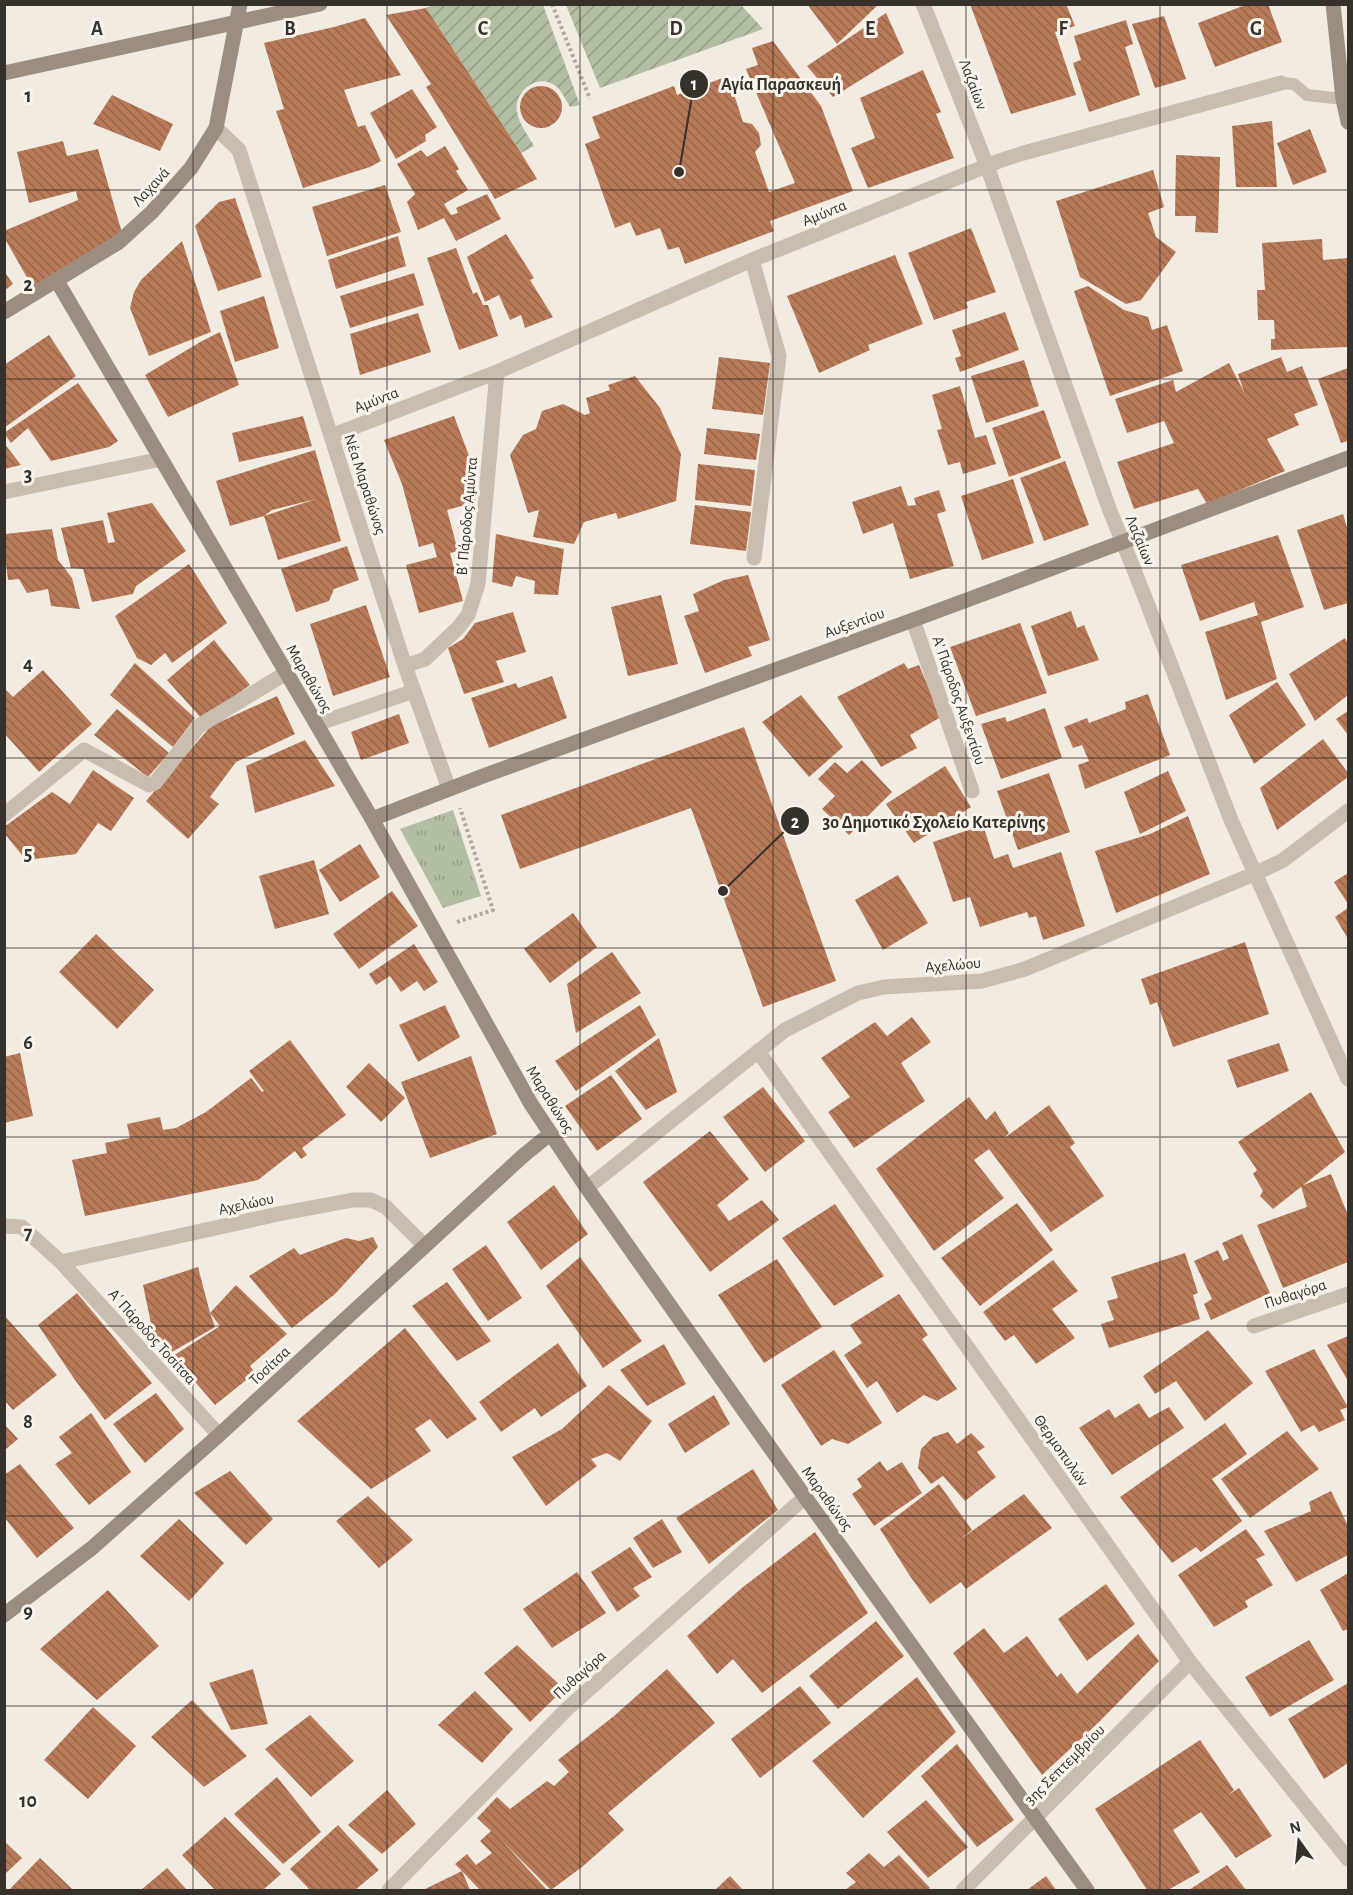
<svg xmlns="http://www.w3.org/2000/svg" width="1353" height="1895" font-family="'Alegreya Sans',sans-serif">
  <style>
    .park { fill: url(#park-tufts) }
    .garden { fill: url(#garden-furrows) }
    .building { fill: url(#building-back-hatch) }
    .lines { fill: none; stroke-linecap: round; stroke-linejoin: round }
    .path { stroke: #b3a798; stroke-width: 4; stroke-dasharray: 3 3; stroke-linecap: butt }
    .lane { stroke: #c8bdae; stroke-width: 12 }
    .street { stroke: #c8bdae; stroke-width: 15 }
    .secondary { stroke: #9b8d80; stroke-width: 15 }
    .grid { fill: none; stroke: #37312c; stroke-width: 1.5; stroke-opacity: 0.55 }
    .labels { text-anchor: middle; stroke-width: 6; stroke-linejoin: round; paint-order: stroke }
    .street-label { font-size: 16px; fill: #37312c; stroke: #f9f5ed }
    .grid-label { font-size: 20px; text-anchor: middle; font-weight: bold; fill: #37312c; stroke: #f9f5ed; stroke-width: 6; stroke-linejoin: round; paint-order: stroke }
    .leader { fill: none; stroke: #37312c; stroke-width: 2 }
    .callout-dot { fill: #37312c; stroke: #f9f5ed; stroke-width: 2 }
    .mark-label { font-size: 18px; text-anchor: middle; font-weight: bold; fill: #fff }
    .callout-label { font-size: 18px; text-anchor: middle; font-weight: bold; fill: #37312c; stroke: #f9f5ed; stroke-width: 6; stroke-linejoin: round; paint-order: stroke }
  </style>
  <defs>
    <pattern id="park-tufts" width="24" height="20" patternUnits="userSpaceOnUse" patternTransform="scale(1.5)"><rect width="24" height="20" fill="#b2bea2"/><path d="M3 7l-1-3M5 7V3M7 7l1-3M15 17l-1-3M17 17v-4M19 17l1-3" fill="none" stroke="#929b84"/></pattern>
    <pattern id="garden-furrows" width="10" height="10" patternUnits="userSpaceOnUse" patternTransform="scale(1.5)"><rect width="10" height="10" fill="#b2bea2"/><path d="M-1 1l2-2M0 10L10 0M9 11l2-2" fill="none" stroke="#929b84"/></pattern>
    <pattern id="building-back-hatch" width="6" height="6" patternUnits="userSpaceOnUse" patternTransform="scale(1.5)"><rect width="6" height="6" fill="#b87a58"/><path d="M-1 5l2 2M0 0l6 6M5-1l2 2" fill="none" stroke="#966549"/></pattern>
  </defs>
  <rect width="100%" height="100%" fill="#f1ebe1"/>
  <path class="park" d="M453,810L481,896L443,908L400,829Z"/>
  <path class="garden" d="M436,4L543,5L580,105L570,107C566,100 562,92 557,87C539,71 513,91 517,112C519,124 528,135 534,146L521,153L426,8Z
    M566,5H741L763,29L600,88Z"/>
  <path class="building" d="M807,4H879L837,44Z
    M970,4H1066L1075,26L1055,32L1076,95L1011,114Z
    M1248,4H1268L1282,42L1215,67L1198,23Z
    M426,8L521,153L537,179L495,199L426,87L431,84L386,15Z
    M886,13L904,53L833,97L807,66Z
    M1164,16L1186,79L1155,88L1132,24Z
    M365,18L401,75L344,90L358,127L365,125L381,161L370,167L303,188L276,111L284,109L264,43L334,27Z
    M1126,20L1133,44L1125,47L1140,95L1089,112L1073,63L1081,60L1074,36Z
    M773,41L821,106L853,191L770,221L774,231L685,264L679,247L668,250L660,228L636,236L630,222L615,228L585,144L600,138L592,117L674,86L677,95L728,76L743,122L752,124L759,133L761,145L755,152L769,192L795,183L746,69L758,65L752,48Z
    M923,70L941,112L936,114L954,158L868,188L851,148L875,138L860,98Z
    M520 107a21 21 0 1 1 42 0a21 21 0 1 1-42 0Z
    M412,89L437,127L425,135L426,141L396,159L370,113Z
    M112,95L173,124L160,151L93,124Z
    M1272,121L1277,187H1236L1232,126Z
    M1310,129L1327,172L1293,185L1277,143Z
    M63,141L67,156L98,149L122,233L33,288L4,237V231L78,200L76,191L29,203L17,152Z
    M445,146L459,169L456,171L468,190L444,204L451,215L458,213L456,208L487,194L501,219L456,241L444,218L418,230L407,202L415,194L397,164L421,150L427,157Z
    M1176,155L1220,157L1218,233L1195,232L1196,216H1175Z
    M1153,170L1164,207L1148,213L1156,237L1176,252L1141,300L1126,304L1080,277L1056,201Z
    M385,185L401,232L327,256L312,207Z
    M235,198L262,277L218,291L195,226L219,202Z
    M971,228L996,292L966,302L968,308L934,320L908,253Z
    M506,234L534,278L530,280L553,317L525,328L521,315L510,320L499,295L485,302L467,257Z
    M398,236L406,266L336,289L328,260Z
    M1322,239L1323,260L1348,258V347L1271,350V339H1275L1274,320H1258L1257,290H1265L1262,243Z
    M182,241L211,332L149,356L130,308L134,292L141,280Z
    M456,248L473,294L477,292L483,305H488L498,336L459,350L427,258Z
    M895,255L923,324L868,345L870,350L819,373L787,296Z
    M4,271L13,284L4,291Z
    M414,273L424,305L350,328L340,296Z
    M1088,286L1124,310L1148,317L1152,330L1167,325L1183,371L1110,396L1074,291Z
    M264,296L279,348L235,362L220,311Z
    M1005,312L1019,350L960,372L955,358L961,356L952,330Z
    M418,313L431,352L360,375L350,334Z
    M220,332L239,385L168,417L145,375L202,341Z
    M49,335L76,376L4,428V365Z
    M719,357L770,363L763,415L712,409Z
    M1281,357L1287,372L1302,366L1318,405L1294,414L1299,425L1267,439L1285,471L1207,504L1198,489L1134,509L1117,462L1174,443L1164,421L1127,433L1115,399L1173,380L1176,392L1229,363L1244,392L1238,374Z
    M1024,360L1039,406L986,423L971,376Z
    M1348,368V441L1341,443L1318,379Z
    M635,376L660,408L681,454L676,501L618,519L616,513L584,522L574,544L533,537L539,510L528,513L510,455L523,435L536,429L542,411L563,404L585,415L590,413L586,398L610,390L608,385Z
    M78,383L118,441L109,447L51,461L28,428L11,443L4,433Z
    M960,386L975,438L986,435L996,464L963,474L960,462L948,465L937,430L942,429L932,395Z
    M1044,410L1061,458L1009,477L992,428Z
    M303,416L312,446L239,462L232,433Z
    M454,416L471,461L466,466L476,502L447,510L458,551L450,553L463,601L419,613L406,565L437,557L433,543L419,547L402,484L384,440Z
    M707,428L760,434L756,460L704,454Z
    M4,443L21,465L4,469Z
    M315,450L341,541L278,560L264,516L316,499L272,510L264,516L230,526L216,481Z
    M1065,461L1089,525L1044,541L1020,478Z
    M698,464L755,470L751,506L695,500Z
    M1013,479L1034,543L982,560L961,496Z
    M901,486L908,506L916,505L914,498L939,490L946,511L937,514L954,566L910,579L893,523L863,534L852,502Z
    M152,503L186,551L136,586L133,594L92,602L83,569L71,568L61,528L103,520L108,543L115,542L107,513Z
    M695,505L751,512L746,551L690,544Z
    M1343,514L1348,531V603L1324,610L1297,530Z
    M52,529L58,560L72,578L80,609L51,606L48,589L27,593L19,579L8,580L5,555V534Z
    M496,534L564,549L558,595L534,594L535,581L516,576L512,587L492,582Z
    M1278,535L1304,607L1261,622L1277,679L1226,700L1205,632L1258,615L1254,602L1200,621L1181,565Z
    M347,546L359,580L334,589L329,601L296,612L281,569Z
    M189,564L227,623L172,663L165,653L151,665L137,658L115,616Z
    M748,575L770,640L748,647L752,656L705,673L684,616L699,611L693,594L724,580Z
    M661,595L678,664L628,676L611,607Z
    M366,605L390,677L333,696L310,624Z
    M1071,611L1077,628L1084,625L1099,660L1048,676L1031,626Z
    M513,612L526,652L496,661L504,682L464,694L448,648L463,639L475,623Z
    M1020,623L1047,693L976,716L950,647Z
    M1345,638L1348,644V695L1315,721L1289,674Z
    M214,640L250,685L202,719L167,680Z
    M135,663L195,718L173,747L110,695Z
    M904,663L908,669L919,665L941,717L910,735L917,748L881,767L837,697Z
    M43,670L92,724L39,772L4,733V688L13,697Z
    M552,676L567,718L489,748L471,698L516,683L518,688Z
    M1277,682L1306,725L1254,764L1229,715Z
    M1148,694L1170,755L1085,789L1078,765L1089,761L1082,745L1073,748L1064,727L1087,718L1089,723L1126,709L1125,702Z
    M801,695L843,747L809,777L762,722Z
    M277,696L295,734L236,762L210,797L219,804L188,839L146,801L211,726Z
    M1045,708L1062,758L1001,779L981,724L1005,717L1007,722Z
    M117,709L169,753L148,777L94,735Z
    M1348,711V735L1336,719Z
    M399,714L409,743L361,760L351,732Z
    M744,727L836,981L763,1007L691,808L520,869L501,815Z
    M1323,739L1348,773V777L1277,830L1260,788Z
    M305,740L335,786L255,813L246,766Z
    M862,760L892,792L849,835L822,809L835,796L818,779L835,762L847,773Z
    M945,766L971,807L914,843L886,804Z
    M93,770L134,798L111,831L98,823L76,854L26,860L4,833V827L52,792L70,804Z
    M1168,771L1186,811L1140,834L1124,792Z
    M1049,773L1070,832L1018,850L997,791Z
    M1188,816L1210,874L1116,913L1095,851L1150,834Z
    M983,825L994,859L1008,854L1013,868L1061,852L1085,926L1043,940L1036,916L1029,918L1027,912L980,927L970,897L953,902L933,842Z
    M360,844L380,877L340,902L319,870Z
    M314,860L329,914L275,929L259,876Z
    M1348,873V904L1334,882Z
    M898,875L928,923L883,950L855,900Z
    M392,891L418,926L359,969L333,934Z
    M1348,908V939L1335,917Z
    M573,913L597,947L550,983L524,949Z
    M96,934L154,990L117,1029L59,972Z
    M1245,942L1269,1014L1173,1047L1157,1002L1150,1005L1141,979Z
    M414,944L438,982L424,991L417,981L401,992L390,976L376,985L369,974Z
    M612,952L641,993L576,1033L567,984Z
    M445,1005L460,1037L418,1062L399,1025Z
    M640,1005L656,1035L576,1091L555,1061Z
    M912,1017L931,1042L901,1063L925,1101L854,1148L828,1112L850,1097L821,1058L875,1022L887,1036Z
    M659,1038L677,1092L646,1110L615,1071Z
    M290,1040L346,1115L302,1148L307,1155L301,1159L295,1151L258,1180L85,1216L72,1160L107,1153L105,1143L130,1138L127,1124L160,1117L163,1130L176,1128L206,1112L251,1078L262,1092L264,1091L249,1071Z
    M1279,1043L1289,1071L1237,1088L1227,1060Z
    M20,1053L33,1116L4,1123V1057Z
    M471,1056L497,1134L430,1158L401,1082Z
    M369,1063L405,1098L381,1122L346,1087Z
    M611,1075L642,1119L597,1151L565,1106Z
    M763,1087L805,1141L765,1172L723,1117Z
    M1311,1092L1345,1152L1273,1209L1260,1196L1263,1191L1253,1174L1257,1170L1238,1142Z
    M969,1097L986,1120L995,1111L1009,1133L1003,1139L1049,1105L1075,1143L1070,1147L1104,1196L1051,1232L989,1149L974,1160L1004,1198L934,1251L876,1169Z
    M710,1131L749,1179L717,1205L729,1221L762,1200L779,1220L710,1272L643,1182Z
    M1331,1174L1348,1215V1262L1283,1288L1257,1225L1307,1207L1301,1186Z
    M554,1185L588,1234L541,1270L507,1222Z
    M1017,1203L1053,1250L980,1306L941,1258Z
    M835,1204L884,1276L834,1306L782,1238Z
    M1242,1234L1270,1293L1211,1320L1204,1304L1212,1299L1194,1261L1218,1250L1223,1261L1229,1258L1222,1243Z
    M373,1237L378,1247L335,1294L292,1328L249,1276L294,1248L300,1255L346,1238L359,1241Z
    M486,1245L522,1298L488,1321L452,1269Z
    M1185,1253L1198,1293L1193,1295L1200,1319L1109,1348L1101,1324L1114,1320L1107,1301L1118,1298L1111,1277Z
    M580,1257L642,1341L603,1368L546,1286Z
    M777,1259L822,1327L764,1363L718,1295Z
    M1053,1260L1078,1291L1052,1309L1075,1338L1036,1364L1014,1335L1005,1341L983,1312Z
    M198,1267L210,1313L236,1285L287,1334L250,1366L255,1373L215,1405L173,1356L220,1326L210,1313L215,1327L172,1352L153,1333L143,1285Z
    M447,1282L491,1341L457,1361L412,1306Z
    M77,1293L152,1383L105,1420L75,1380L38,1325Z
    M899,1294L928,1335L922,1339L957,1389L937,1401L924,1395L897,1413L877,1381L867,1388L844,1355L862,1343L850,1325Z
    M4,1315L57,1375L13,1410L4,1400Z
    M405,1328L477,1419L447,1439L430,1419L415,1429L431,1451L371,1489L297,1421Z
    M1208,1330L1253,1383L1205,1421L1176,1381L1155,1394L1143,1376Z
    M1348,1336V1381L1327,1345Z
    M558,1343L587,1386L541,1417L535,1408L501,1432L479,1402Z
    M664,1344L686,1384L647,1406L620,1370Z
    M1314,1349L1348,1407L1340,1410L1345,1420L1319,1432L1314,1425L1301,1432L1265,1371Z
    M834,1350L882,1423L848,1444L832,1439L821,1446L781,1385Z
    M609,1385L652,1421L620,1461L607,1453L591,1459L597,1466L546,1506L512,1457L562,1429Z
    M156,1393L184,1429L145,1463L113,1424Z
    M714,1395L730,1424L685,1453L668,1424Z
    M1139,1403L1149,1418L1169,1407L1184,1428L1112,1475L1079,1428L1109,1409L1115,1418Z
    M91,1413L131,1472L89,1505L55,1464L72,1453L59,1437Z
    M1225,1423L1247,1454L1212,1479L1242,1521L1201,1552L1196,1547L1172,1563L1120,1497Z
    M5,1425L18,1439L5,1450Z
    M1287,1431L1319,1469L1250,1518L1221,1479Z
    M948,1432L957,1444L971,1433L985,1447L977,1452L996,1477L965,1501L943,1476L931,1484L918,1468L921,1449L933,1437Z
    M880,1461L887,1471L902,1462L922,1493L874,1526L852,1494L862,1487L857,1479Z
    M20,1464L74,1528L37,1558L4,1517V1475Z
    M753,1469L778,1510L709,1564L676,1518Z
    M230,1471L273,1519L246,1545L194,1493Z
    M939,1484L972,1530L958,1541L1024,1494L1052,1528L966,1589L961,1582L930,1604L910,1576L880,1529Z
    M1331,1491L1348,1526V1555L1296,1582L1264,1531L1311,1511L1309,1502Z
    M368,1496L413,1540L379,1568L336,1521Z
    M179,1519L224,1563L189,1601L140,1556Z
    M662,1519L682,1552L653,1568L633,1538Z
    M1246,1529L1265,1555L1256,1559L1273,1585L1245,1601L1248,1607L1214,1627L1178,1575Z
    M815,1532L868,1613L762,1693L733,1659L717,1674L687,1636L743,1587Z
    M630,1547L652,1577L633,1588L640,1596L617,1612L591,1572Z
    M577,1572L606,1613L552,1648L523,1609Z
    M1348,1573V1629L1343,1631L1320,1590Z
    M1106,1584L1135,1624L1087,1661L1058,1619Z
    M108,1590L159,1646L97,1700L40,1649Z
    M876,1621L904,1656L838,1709L809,1676Z
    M984,1628L1004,1653L1027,1636L1057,1677L1061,1673L1077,1694L1138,1634L1159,1661L1098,1723L1042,1775L953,1653Z
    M1309,1640L1334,1680L1270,1717L1245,1677Z
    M517,1645L564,1689L530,1722L484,1673Z
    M253,1669L268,1724L231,1730L209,1683Z
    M667,1669L715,1723L608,1813L624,1830L582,1867L551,1890L501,1840L547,1890H480L462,1871L470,1890H423L462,1871L455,1864L467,1854L476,1865L492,1853L480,1841L491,1831L477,1818L497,1797L510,1809L547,1781L554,1786L569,1772L558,1760L614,1716Z
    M917,1677L956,1732L863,1818L812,1761Z
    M1348,1683V1763L1324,1779L1288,1719Z
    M800,1686L831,1723L760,1778L731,1739Z
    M475,1691L513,1729L482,1763L438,1725Z
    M192,1700L247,1756L204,1787L151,1737Z
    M93,1707L136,1746L88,1799L44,1760Z
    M310,1715L354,1761L311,1797L265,1749Z
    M1200,1740L1234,1790L1228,1795L1239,1788L1272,1836L1236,1858L1201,1812L1173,1830L1200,1872L1168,1890H1147L1095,1809Z
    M957,1744L1014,1820L977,1847L921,1776Z
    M277,1777L321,1832L283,1864L234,1814Z
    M387,1790L416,1824L382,1854L348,1825Z
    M926,1800L968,1847L928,1878L887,1832Z
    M225,1817L281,1874L263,1890H215L182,1855Z
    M338,1825L379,1870L355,1890H310L290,1869Z
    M4,1841L22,1858L4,1875Z
    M869,1853L884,1867L899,1855L930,1888L927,1890H845L856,1882L846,1873Z
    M40,1858L73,1890H9Z
    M1227,1865L1246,1890H1189Z
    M167,1868L187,1890H141Z
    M730,1876L743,1890H715Z
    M1046,1876L1056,1890H1027Z"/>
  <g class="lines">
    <path class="path" d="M552,4L590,99
      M457,922L493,910L460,808"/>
    <path class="lane" d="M1281,83L1294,84L1307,95L1343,99"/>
    <path class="street" d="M923,4L987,166L1110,511L1135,572L1231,820L1348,1079
      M216,128L239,150L405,666L449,789
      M752,260L779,356L754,558
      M331,436L497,372L752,260L999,161L1020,154L1281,83
      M4,492L161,459
      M913,620L972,791
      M405,666L425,659L458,628L468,615L478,584L497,372
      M317,724L414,691
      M4,815L84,750L149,785L155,783L199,726L286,673
      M758,1051L1190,1662L1348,1859
      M587,1188L785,1030L858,993L884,987L982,981L1025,969L1254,874L1282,861L1348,811
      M4,1226L22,1227L61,1262L219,1435
      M61,1262L283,1213L353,1200H371L386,1207L424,1245
      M1254,1326L1348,1294
      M389,1890L568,1708L805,1497
      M963,1890L1190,1662"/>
    <path class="secondary" d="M1333,4L1343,99L1348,122
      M4,73L320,4
      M57,281L372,819L531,1104L587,1188L805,1497L1087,1890
      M4,312L119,242L152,212L191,168L216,128L240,4
      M372,819L483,776L913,620L1348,458
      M4,1615L92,1548L219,1435L524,1155L550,1134"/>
  </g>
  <path class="grid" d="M193,4V1890M387,4V1890M580,4V1890M773,4V1890M966,4V1890M1160,4V1890M4,190H1348M4,379H1348M4,568H1348M4,758H1348M4,948H1348M4,1137H1348M4,1326H1348M4,1516H1348M4,1706H1348"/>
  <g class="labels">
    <g class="street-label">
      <text transform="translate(974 84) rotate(69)" y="6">Λαζαίων</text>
      <text transform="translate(150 186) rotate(-47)" y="6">Λαχανά</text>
      <text transform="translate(824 212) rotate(-22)" y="6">Αμύντα</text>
      <text transform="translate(376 399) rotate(-21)" y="6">Αμύντα</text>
      <text transform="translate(366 484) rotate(72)" y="6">Νέα Μαραθώνος</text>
      <text transform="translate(466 516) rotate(-85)" y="6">Β΄ Πάροδος Αμύντα</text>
      <text transform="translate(1141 540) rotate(67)" y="6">Λαζαίων</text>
      <text transform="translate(854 622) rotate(-20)" y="6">Αυξεντίου</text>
      <text transform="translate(310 678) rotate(60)" y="6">Μαραθώνος</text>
      <text transform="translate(960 700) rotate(71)" y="6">Αʹ Πάροδος Αυξεντίου</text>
      <text transform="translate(953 964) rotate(-5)" y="6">Αχελώου</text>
      <text transform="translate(551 1099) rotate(58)" y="6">Μαραθώνος</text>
      <text transform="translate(246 1203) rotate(-12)" y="6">Αχελώου</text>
      <text transform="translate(1295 1293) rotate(-18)" y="6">Πυθαγόρα</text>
      <text transform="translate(153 1336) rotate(48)" y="6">Α΄ Πάροδος Τοσίτσα</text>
      <text transform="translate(269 1365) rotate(-43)" y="6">Τοσίτσα</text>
      <text transform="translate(1062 1450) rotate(55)" y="6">Θερμοπυλών</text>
      <text transform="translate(828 1498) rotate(54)" y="6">Μαραθώνος</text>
      <text transform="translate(579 1674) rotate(-42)" y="6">Πυθαγόρα</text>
      <text transform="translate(1064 1764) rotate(-45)" y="6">3ης Σεπτεμβρίου</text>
    </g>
  </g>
  <g class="grid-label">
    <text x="97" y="35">A</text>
    <text x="290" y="35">B</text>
    <text x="483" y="35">C</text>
    <text x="676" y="35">D</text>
    <text x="870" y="35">E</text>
    <text x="1063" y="35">F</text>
    <text x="1256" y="35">G</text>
    <text x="28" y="102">1</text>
    <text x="28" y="291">2</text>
    <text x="28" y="481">3</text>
    <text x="28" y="670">4</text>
    <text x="28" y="860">5</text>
    <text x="28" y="1049">6</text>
    <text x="28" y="1239">7</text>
    <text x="28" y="1428">8</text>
    <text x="28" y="1618">9</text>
    <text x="28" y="1807">10</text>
  </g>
  <path class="leader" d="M679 172L694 84M723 891L795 821"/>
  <g class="callout-dot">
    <circle cx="679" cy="172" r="6"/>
    <circle cx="723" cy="891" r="6"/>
    <circle cx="694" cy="84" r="15"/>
    <circle cx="795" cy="821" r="15"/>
  </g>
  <g class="mark-label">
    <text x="694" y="90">1</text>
    <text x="795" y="828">2</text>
  </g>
  <g class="callout-label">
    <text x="781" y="90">Αγία Παρασκευή</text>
    <text x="934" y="828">3ο Δημοτικό Σχολείο Κατερίνης</text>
  </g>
  <rect width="1353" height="1895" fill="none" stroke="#37312c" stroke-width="12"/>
  <g transform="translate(1299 1841) rotate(345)" stroke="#f9f5ed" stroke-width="4.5" paint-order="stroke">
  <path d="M0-4.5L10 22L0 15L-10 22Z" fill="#37312c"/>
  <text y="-9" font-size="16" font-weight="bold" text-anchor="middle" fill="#37312c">N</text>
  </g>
</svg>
